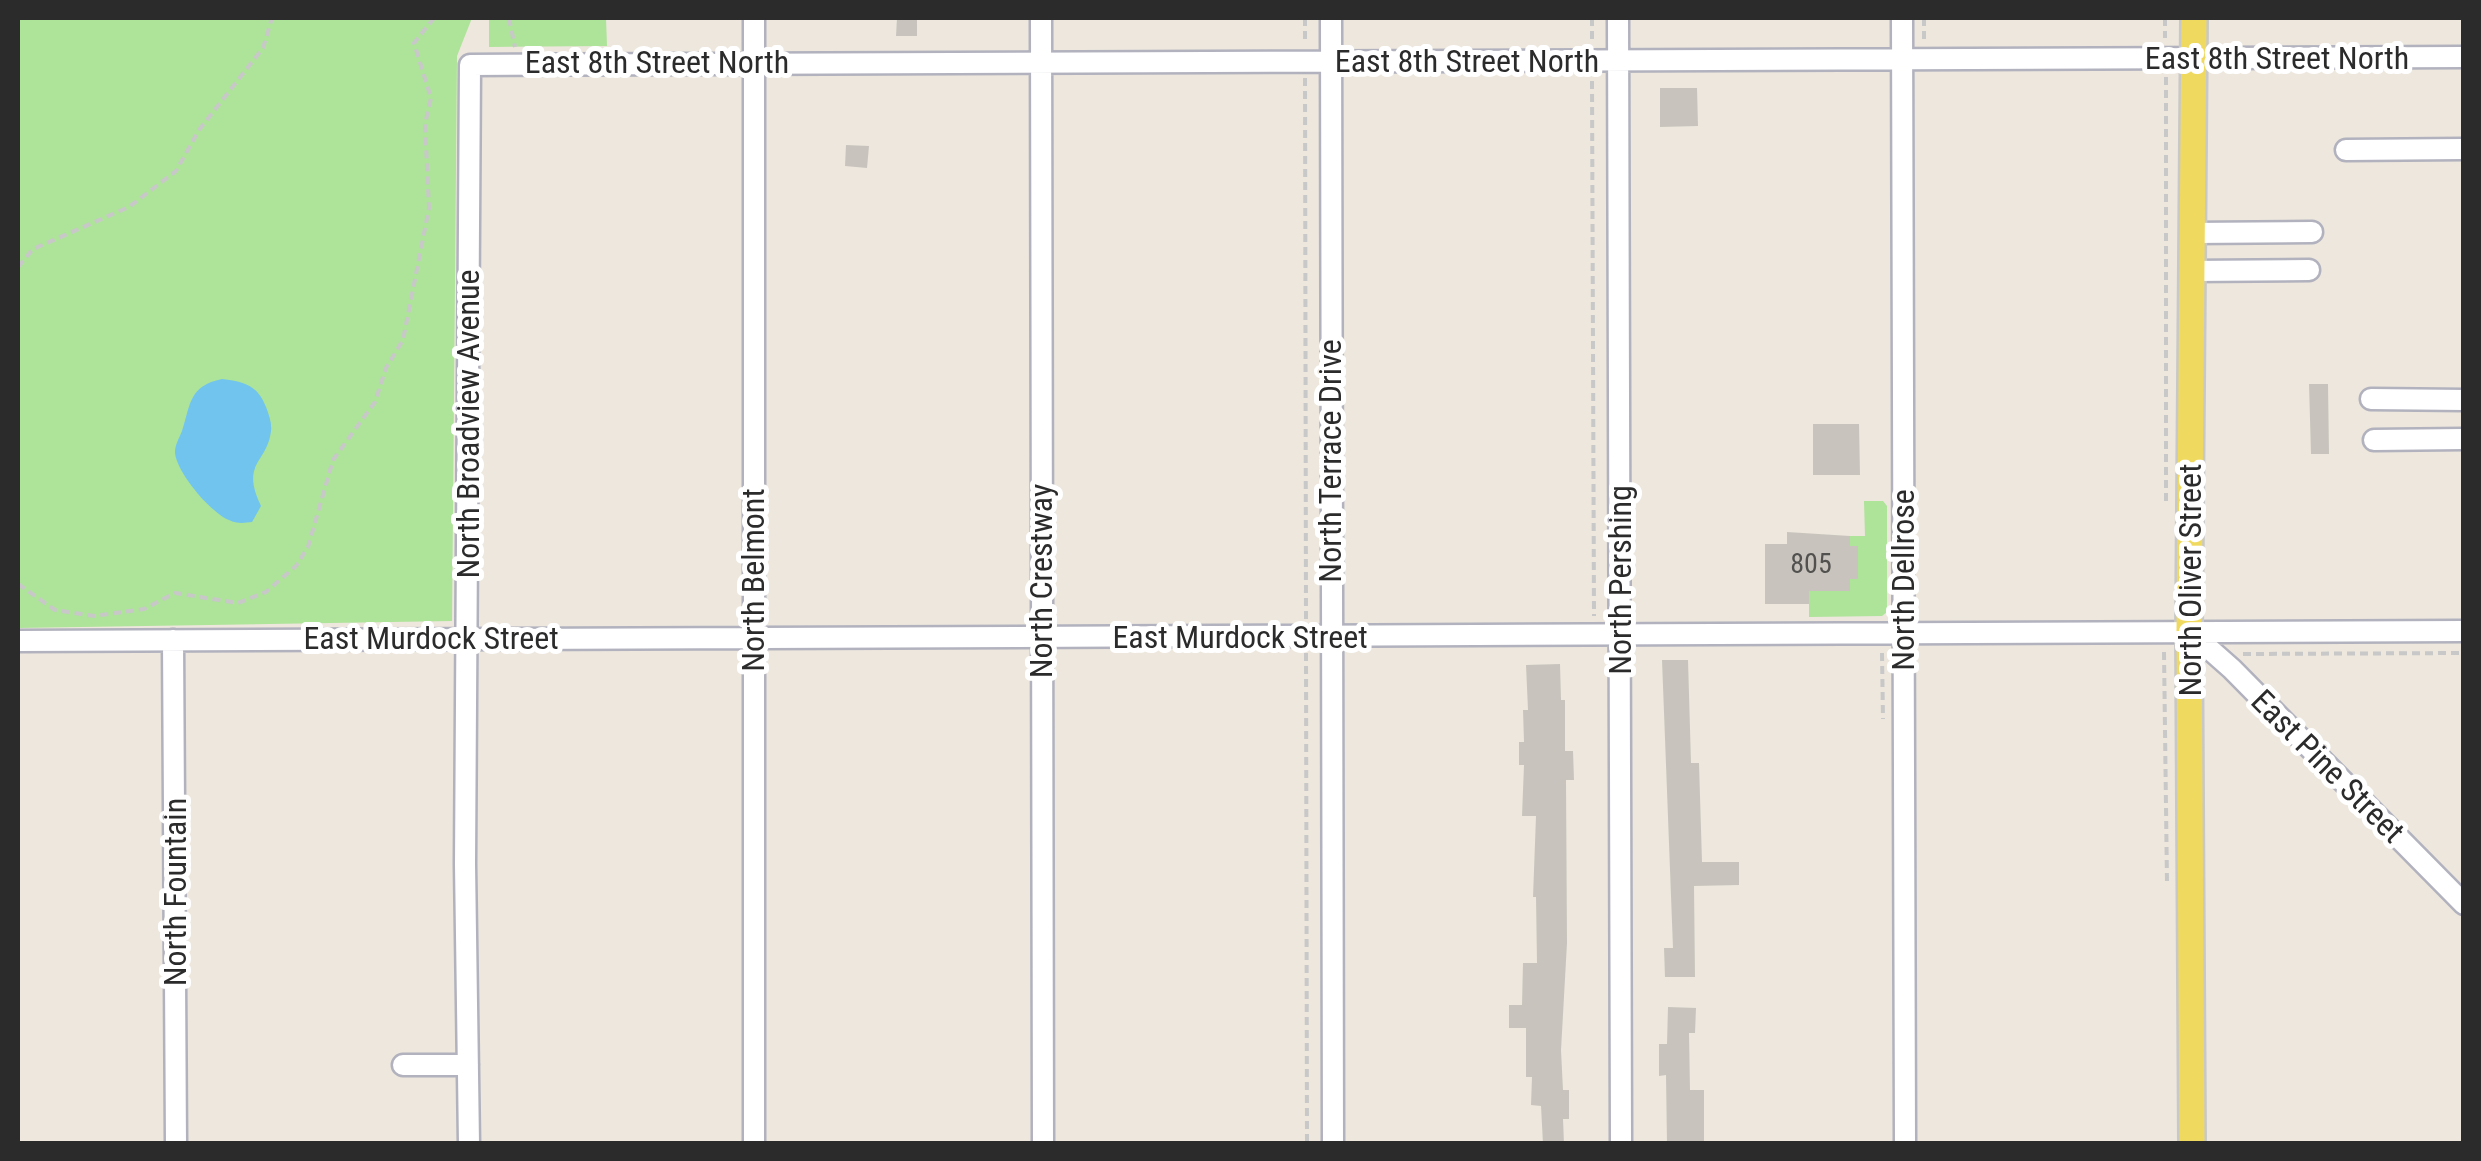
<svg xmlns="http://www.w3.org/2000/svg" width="2481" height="1161" font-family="'Roboto Condensed',sans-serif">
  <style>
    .green { fill: #aee39a }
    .water { fill: #71c4ee }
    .building { fill: #c8c4bd }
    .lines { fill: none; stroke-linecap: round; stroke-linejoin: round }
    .minor-casing { stroke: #b1b2be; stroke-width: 25 }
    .major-casing { stroke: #c8c8c8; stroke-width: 30 }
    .path { stroke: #c8c8c8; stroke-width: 4; stroke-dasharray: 8 5; stroke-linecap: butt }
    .minor { stroke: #fff; stroke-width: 20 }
    .major { stroke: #f0d95f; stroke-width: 25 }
    .labels { text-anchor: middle; stroke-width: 10; stroke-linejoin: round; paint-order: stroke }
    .number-label { font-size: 28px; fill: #525150 }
    .street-label { font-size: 32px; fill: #2b2b2b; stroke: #fff }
  </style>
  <rect width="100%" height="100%" fill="#ede7dd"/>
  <path class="green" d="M18,18H472L457,56L452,621L18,628Z
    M489,18H606L607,46L489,47Z
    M1864,501H1883L1887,506V612L1882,616L1809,617V591L1850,590V579H1858V546H1850V536H1865Z"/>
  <path class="water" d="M222,379C245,382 257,385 266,407C269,415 272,423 271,431C267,464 240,462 261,506L252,522C244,523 237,524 229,520C211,513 177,473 175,453C175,444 179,439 182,431C191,403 189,386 222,379Z"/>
  <path class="building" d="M897,18H917V36H896Z
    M1660,88H1697L1698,126L1660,127Z
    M846,145L869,146L867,168L845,166Z
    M2309,384H2328L2329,454H2311Z
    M1813,424H1859L1860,475H1813Z
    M1787,532L1850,536V546H1858V579H1850V591H1809V604H1765V544H1787Z
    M1662,660H1688L1691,763H1699L1702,862H1739V885L1694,886L1695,977H1665L1664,948H1673Z
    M1560,664L1561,700H1565V751H1573L1574,780H1566L1567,943L1561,1050L1563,1090H1569V1119H1563L1564,1144H1543L1541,1106L1531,1105L1532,1077H1526V1028H1509V1005H1522L1523,963H1537L1536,897H1533L1536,816H1522L1524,765H1519V742H1524L1523,710H1528L1526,665Z
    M1668,1007L1696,1008L1695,1033H1689L1690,1090H1704V1144H1667L1666,1075L1659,1076V1044H1667Z"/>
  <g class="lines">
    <g class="minor-casing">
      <path id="minor" d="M1041,18L1043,1144
        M1331,18L1333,1144
        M1618,18L1621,1144
        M1902,18L1905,1144
        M2346,150L2464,149
        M2192,233L2312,232
        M2191,271L2309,270
        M2371,399L2464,400
        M2374,440L2464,439
        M2189,631L2232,669L2464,904
        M173,640L176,1144
        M18,641L2464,631
        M403,1065H468
        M469,1144L465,864L470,65L2464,57
        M754,1144V18"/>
    </g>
    <g class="major-casing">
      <path id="major" d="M2192,1144L2189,631L2194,18"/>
    </g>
    <path class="path" d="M509,18L515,47
      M1305,18V44
      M1592,18V42
      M1924,18V39
      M2165,18V38
      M2166,77V503
      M1305,78L1306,619
      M1592,81L1594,616
      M18,267L33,249L129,207L176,171L199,130L263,48L272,18
      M18,584L55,610L94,616L144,609L175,593L238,603L266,592L296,566L308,547L333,460L375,402L386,368L403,340L429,208L425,124L431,98L414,43L434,18
      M2164,652L2167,883
      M1306,653L1307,1144
      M1882,653L1883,719
      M2243,654L2464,653"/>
    <use href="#minor" class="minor"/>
    <use href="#major" class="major"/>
  </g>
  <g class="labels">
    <g class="number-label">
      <text x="1811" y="573">805</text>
    </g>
    <g class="street-label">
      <text x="2277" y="69">East 8th Street North</text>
      <text x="1467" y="72">East 8th Street North</text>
      <text x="657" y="73">East 8th Street North</text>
      <text transform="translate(468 424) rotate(-90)" y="11">North Broadview Avenue</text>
      <text transform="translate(1330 461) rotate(-90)" y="11">North Terrace Drive</text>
      <text transform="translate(753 580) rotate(-90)" y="11">North Belmont</text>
      <text transform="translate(1620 580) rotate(-90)" y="11">North Pershing</text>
      <text transform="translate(1903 580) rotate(-90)" y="11">North Dellrose</text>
      <text transform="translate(2190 580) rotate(-90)" y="11">North Oliver Street</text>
      <text transform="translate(1041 581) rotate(-90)" y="11">North Crestway</text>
      <text x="1240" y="648">East Murdock Street</text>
      <text x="431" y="649">East Murdock Street</text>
      <text transform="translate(2328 766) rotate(45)" y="11">East Pine Street</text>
      <text transform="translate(175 892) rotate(-90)" y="11">North Fountain</text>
    </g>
  </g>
  <rect width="2481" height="1161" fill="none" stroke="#2b2b2b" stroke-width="40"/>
</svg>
